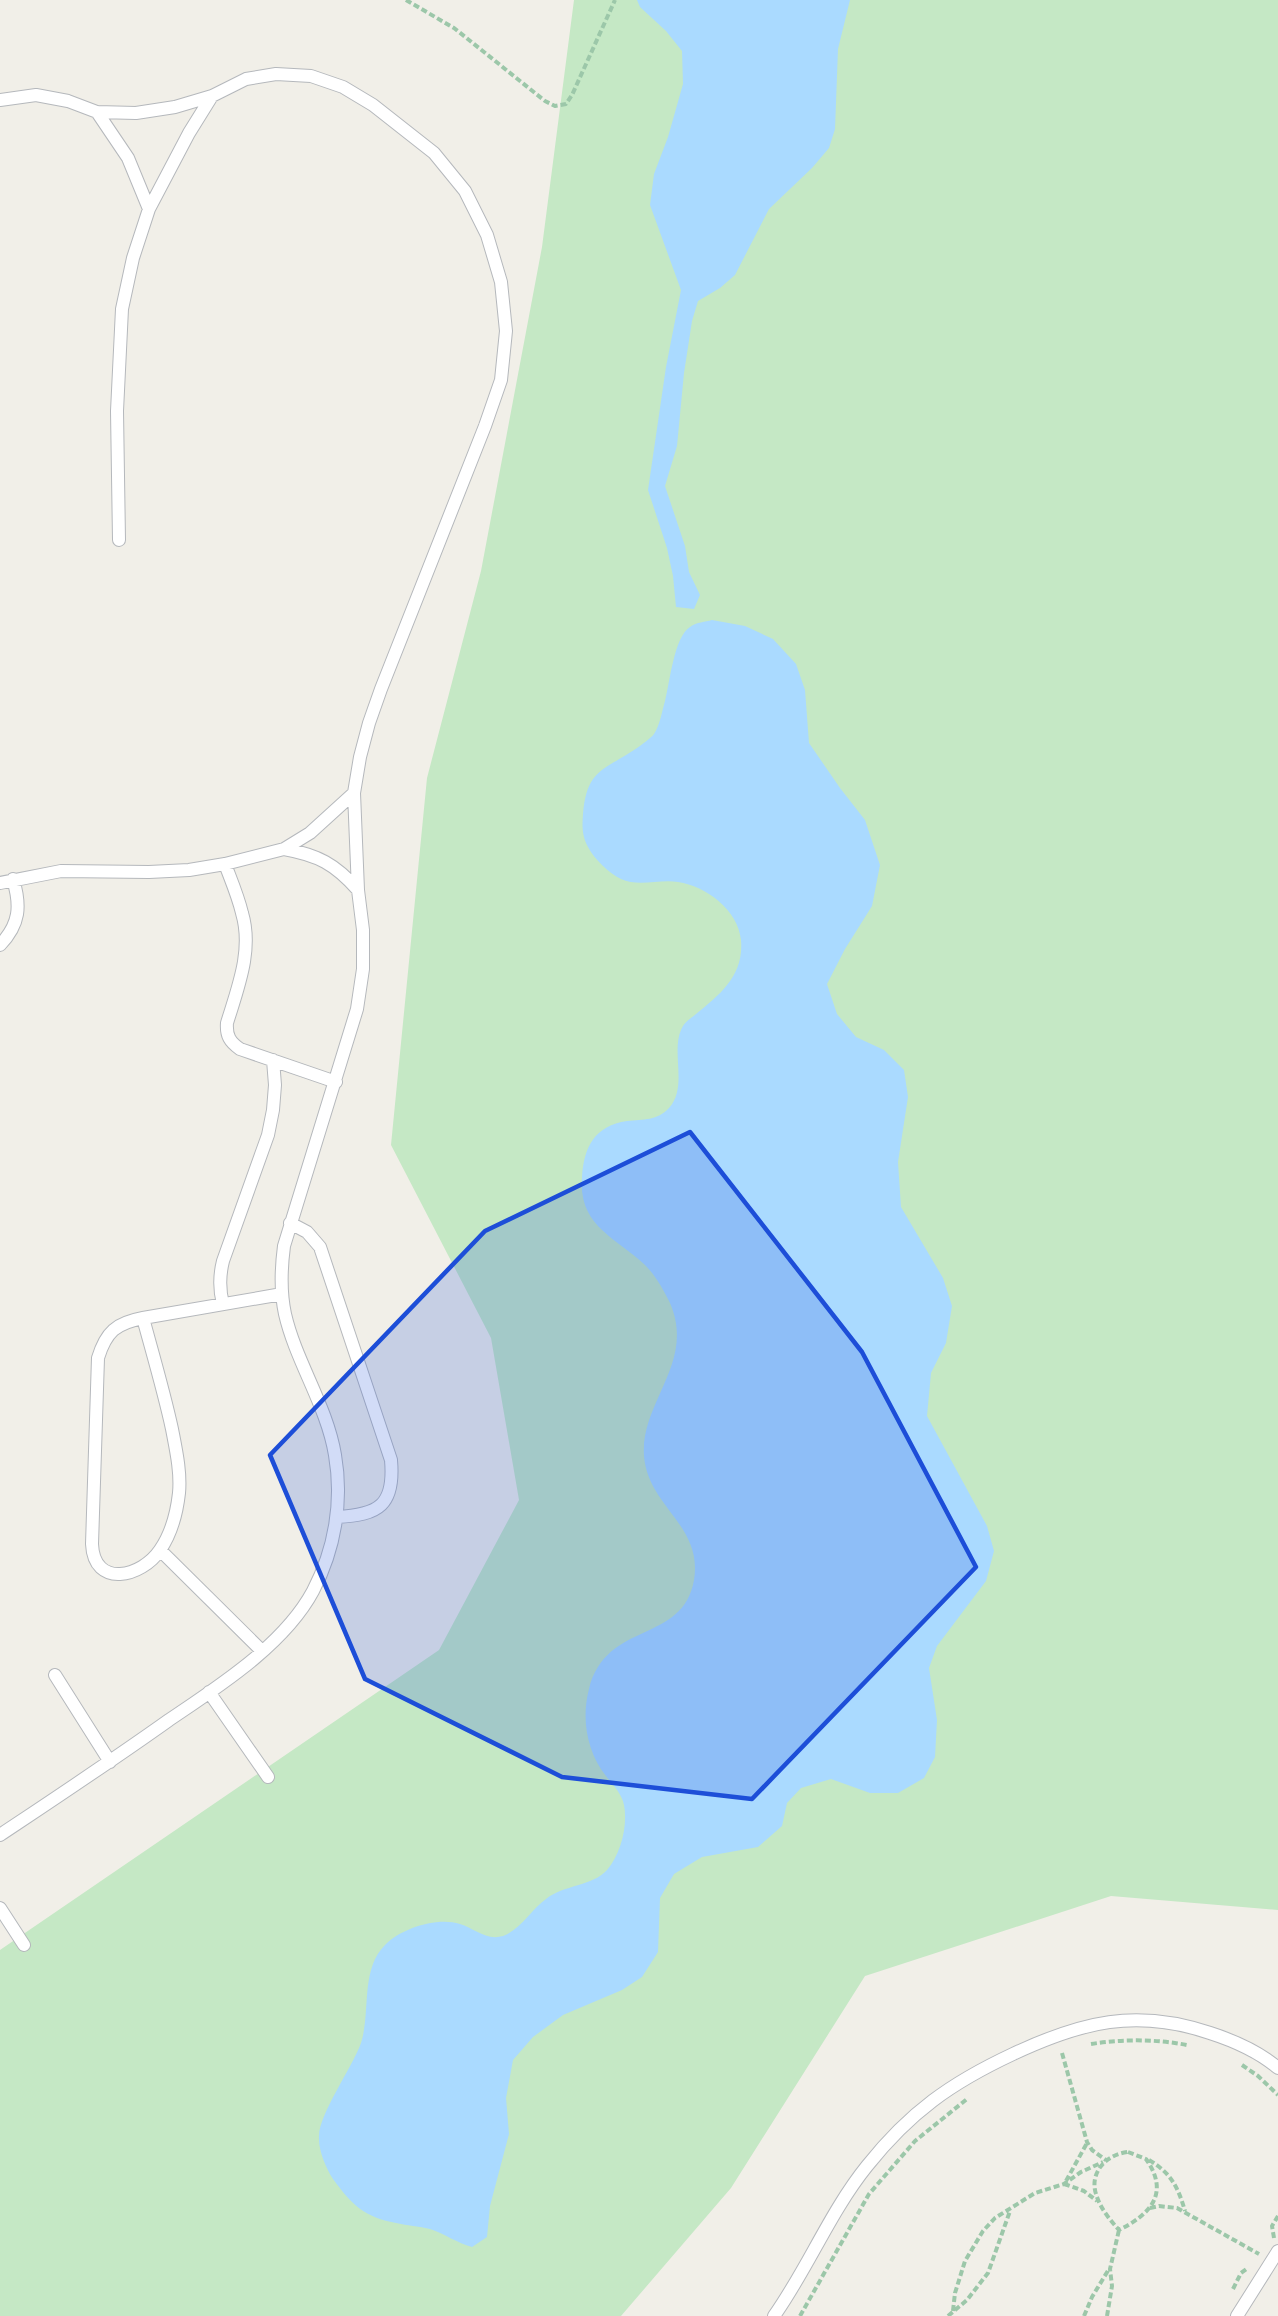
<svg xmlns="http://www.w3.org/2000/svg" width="1278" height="2316" font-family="Helvetica,sans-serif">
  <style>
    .green { fill: #c5e8c5 }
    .water { fill: #aadaff }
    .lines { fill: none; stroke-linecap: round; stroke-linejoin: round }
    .service-casing { stroke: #b5b8bc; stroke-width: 14 }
    .path { stroke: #9cc7a9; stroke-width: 4; stroke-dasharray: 6 3; stroke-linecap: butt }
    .service { stroke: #fff; stroke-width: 12 }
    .marked { fill: #1d4ed8; fill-opacity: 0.2; stroke: #1d4ed8; stroke-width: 4.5; stroke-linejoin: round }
  </style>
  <rect width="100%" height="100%" fill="#f1efe8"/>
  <path class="green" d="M574,0H1278V1910L1111,1896L865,1976L731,2188L621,2316H0V1950L439,1650L519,1500L491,1338L391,1145L427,778L481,571L542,247Z"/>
  <path class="water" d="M637,0H850L838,49L835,129L829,148L812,168L769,209L735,275L720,288L698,301L692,321L684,373L677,446L665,486L685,546L689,572L700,595L694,609L676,607L673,576L667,548L648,490L666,367L681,290L650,205L654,174L668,137L683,84L682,51L666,31L640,7Z
    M712,620L745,626L773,639L796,664L805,690L809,743L840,788L865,820L880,865L872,906L845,949L827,984L837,1014L856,1037L884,1050L904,1070L908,1097L898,1162L901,1207L943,1278L952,1306L946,1343L931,1373L927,1416L987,1526L994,1551L986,1581L937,1646L929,1668L937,1720L935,1757L924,1778L898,1793H870L831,1779L801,1788L787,1803L782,1826L758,1847L702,1857L674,1874L660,1898L658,1952L642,1977L622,1990L563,2015L533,2037L513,2060L506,2098L509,2134L490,2206L487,2237L472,2247C457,2243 445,2234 430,2229C419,2226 408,2226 396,2223C364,2217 352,2205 333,2179C326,2168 318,2150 319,2136C319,2114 352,2068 361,2043C371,2012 360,1970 385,1945C402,1928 437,1917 460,1924C474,1928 486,1941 503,1936C520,1930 532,1909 546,1899C563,1885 593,1886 607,1870C621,1854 628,1825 624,1805C622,1794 613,1785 606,1776C587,1752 581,1719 589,1689C606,1620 683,1644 694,1580C703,1525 648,1507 644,1456C640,1402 696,1363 670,1303C663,1289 656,1276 645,1265C615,1237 578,1226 582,1177C584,1146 595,1126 627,1121C644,1119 657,1121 669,1108C688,1087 671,1053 681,1030C685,1021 689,1020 696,1014C721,994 744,975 741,940C738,910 706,886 678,882C660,879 638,887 621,879C609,873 594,859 588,847C582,836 582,826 583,814C587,769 603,771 637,748C640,746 652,737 654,734C660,725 662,711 665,701C670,682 674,637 690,627C697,622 705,622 712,620Z"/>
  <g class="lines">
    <g class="service-casing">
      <path id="service" d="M0,100L36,95L68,101L97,112L136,113L175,107L212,96L246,79L276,74L311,76L343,87L373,105L434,153L465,191L487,235L501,282L506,331L501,380L485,426L381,689L369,723L360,757L354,793L358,890L363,930V969L357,1009L284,1246C281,1269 280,1291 285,1314C296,1362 327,1406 335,1455C343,1501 335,1549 313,1591C284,1645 219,1686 169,1720C113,1760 57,1797 0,1835
        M97,112L128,158L149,209
        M119,540L117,411L122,309L133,258L149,209L189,133L212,96
        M284,849C318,855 335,864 358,890
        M225,864C231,880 238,896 242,913C253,950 238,987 227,1023C226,1036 230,1042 240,1049L336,1082
        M0,883L61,871L149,872L189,870L225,864L284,849L310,833L354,793
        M0,945C20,924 21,906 13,879
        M290,1223L307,1232L320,1247L391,1460C395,1505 379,1515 337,1517
        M223,1304C219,1289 219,1277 223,1261L268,1135L273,1110L275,1085L273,1060
        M143,1318C153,1355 164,1392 172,1429C176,1450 181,1472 179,1493C177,1511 171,1534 160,1550C142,1577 94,1589 92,1544L98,1358C106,1332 116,1323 143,1318L282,1294
        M160,1550L262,1651
        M55,1675L110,1762
        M209,1692L268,1777
        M0,1908L24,1945
        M774,2316C808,2268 830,2212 867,2166C910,2112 951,2083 1013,2054C1081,2022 1136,2008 1210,2033C1235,2041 1258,2051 1278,2068
        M1237,2316L1278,2251"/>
    </g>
    <path class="path" d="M406,0L454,28L545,101L555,106L566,104L572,95L615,0
      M1091,2044C1122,2039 1156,2039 1187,2045
      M1062,2053L1087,2142L1092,2150L1106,2160
      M1242,2065L1258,2076L1278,2095
      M1128,2152L1146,2159C1170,2193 1151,2214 1119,2230C1110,2220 1100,2208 1096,2194C1089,2172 1107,2154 1128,2152Z
      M1149,2160C1171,2173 1178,2187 1185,2211
      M1066,2181L1087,2143
      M1064,2184L1084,2191L1097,2201
      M1150,2208L1159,2206L1177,2208L1259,2254
      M1274,2238L1272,2226L1278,2216
      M1233,2289L1241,2273L1248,2268
      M953,2311L955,2293L965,2261L983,2231L995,2218L1035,2193L1064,2184L1081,2172L1103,2162
      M800,2316L869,2194L915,2141L967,2099
      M948,2316L967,2300L988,2273L1010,2211
      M1084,2316L1092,2297L1109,2269
      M1107,2316L1112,2286L1110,2269L1119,2230"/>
    <use href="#service" class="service"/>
  </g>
  <path class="marked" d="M690,1132L862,1352L976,1567L752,1799L562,1777L365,1679L270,1455L485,1231Z"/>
</svg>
